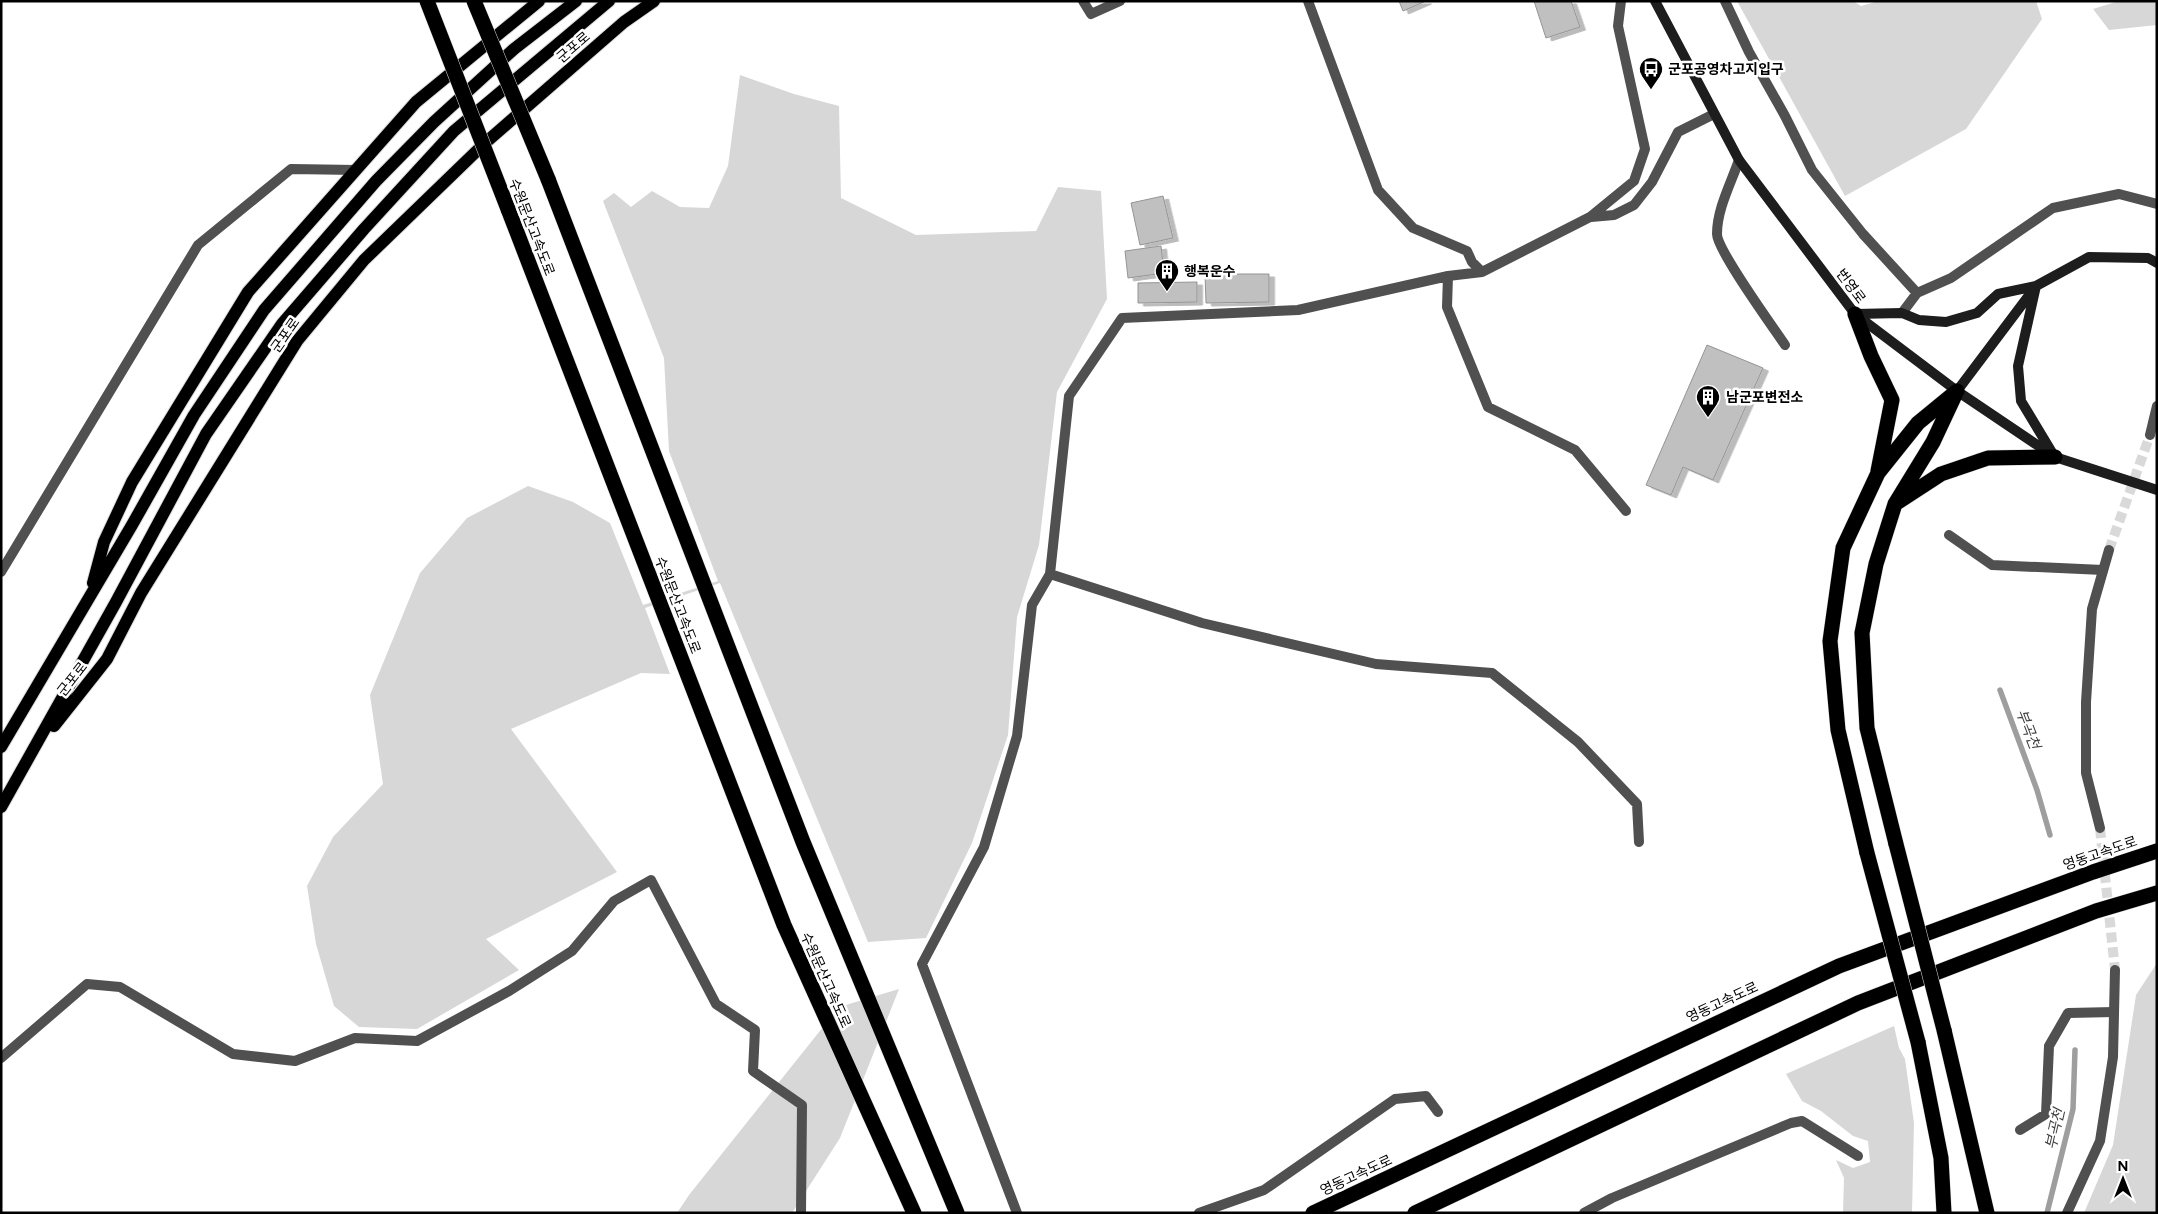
<svg xmlns="http://www.w3.org/2000/svg" width="2158" height="1214" font-family="Figtree,'Noto Sans KR',sans-serif">
  <style>
    .green { fill: #d7d7d7 }
    .lines { fill: none; stroke-linecap: round; stroke-linejoin: round }
    .stream { stroke: #9e9e9e; stroke-width: 5.5 }
    .building { fill: #c0c0c0; stroke: #949494; filter: url(#shadow) }
    .street-tunnel { stroke: #d9d9d9; stroke-width: 10; stroke-dasharray: 10 5; stroke-linecap: butt }
    .primary-casing { stroke: #dbdbdb; stroke-width: 14 }
    .highway-casing { stroke: #dbdbdb; stroke-width: 16 }
    .lane { stroke: #505050; stroke-width: 10 }
    .street { stroke: #505050; stroke-width: 10 }
    .secondary { stroke: #1d1d1d; stroke-width: 10 }
    .primary { stroke: #000; stroke-width: 12 }
    .highway { stroke: #000; stroke-width: 15 }
    .highway-bridge-casing { stroke: #dbdbdb; stroke-width: 16; stroke-linecap: butt }
    .highway-bridge { stroke: #000; stroke-width: 15 }
    .labels { text-anchor: middle; stroke-width: 5; stroke-linejoin: round; paint-order: stroke }
    .street-label { font-size: 14px; fill: #000; stroke: #fff }
    .poi-label { font-size: 14px; font-weight: bold; fill: #000; stroke: #fff; text-anchor: start }
    .water-label { font-size: 15px; font-style: italic; fill: #3f3f3f; stroke: #fff }
  </style>
  <defs>
    <filter id="shadow"><feDropShadow dx="5.5" dy="3" stdDeviation="0" flood-color="#0004"/></filter>
  </defs>
  <rect width="100%" height="100%" fill="#fff"/>
  <path class="green" d="M1737,1H1853L1861,6L1879,1H2036L2042,19L1966,129L1845,196Z
    M2119,1H2157V25L2109,30L2093,9Z
    M740,75L794,94L839,106L841,198L916,235L1036,231L1058,187L1101,191L1107,299L1057,392L1039,545L1017,617L1008,735L972,843L926,938L868,942L720,583L645,608L670,674L641,673L511,729L617,872L486,939L519,970L417,1029L359,1027L334,1006L316,944L307,886L333,837L383,784L370,695L420,573L467,518L528,486L573,502L610,523L643,605L718,581L669,451L664,358L603,201L614,193L631,207L652,191L680,207L709,208L728,166Z
    M2157,963V1213H2084L2113,1145L2136,995Z
    M899,989L840,1138L792,1213H677L689,1195L839,1007Z
    M1894,1026L1899,1048L1905,1059L1914,1123L1912,1213H1843L1844,1178L1836,1160L1853,1168L1870,1162L1868,1141L1853,1136L1821,1111L1802,1101L1786,1074Z"/>
  <g class="lines">
    <path class="stream" d="M2000,690L2037,790L2050,835
      M2047,1213L2073,1109L2075,1050"/>
  </g>
  <path class="building" d="M1399,1H1426L1403,11Z
    M1534,1H1571L1580,27L1546,38Z
    M1163,196L1173,238L1140,245L1131,203Z
    M1161,246L1164,273L1128,278L1125,251Z
    M1205,274H1269V302L1206,303Z
    M1197,282V302L1138,303V283Z
    M1707,345L1763,368L1713,480L1683,467L1671,495L1646,485Z"/>
  <g class="lines">
    <path class="street-tunnel" d="M2109,550L2150,435
      M2100,828L2115,970"/>
    <g class="primary-casing">
      <path id="primary" d="M93,583L104,542L132,482L248,292L416,102L539,1
        M54,726L107,659L141,593L297,341L364,260L485,143L624,22L654,1
        M1,747L132,525L194,415L264,310L376,181L434,122L514,49L576,1
        M1,807L116,602L206,434L282,324L364,229L454,131L609,1"/>
    </g>
    <g class="highway-casing">
      <path id="highway" d="M548,179L803,842L957,1213
        M508,209L784,925L914,1213
        M1855,314L1871,356L1892,400L1878,471
        M1898,502L1941,474L1988,458L2055,457
        M1896,844L1867,728L1862,633L1876,564L1895,504L1933,442L1955,395
        M1867,853L1838,730L1830,641L1843,548L1878,473L1918,423L1957,391
        M1944,1030L1987,1213
        M1918,1042L1941,1158L1944,1213
        M1313,1213L1839,966L2093,872L2157,851
        M1415,1213L1858,1003L2096,911L2157,893"/>
    </g>
    <path class="lane" d="M1083,1L1091,14L1120,1
      M1308,1L1378,190L1413,228L1467,251L1472,262L1482,272
      M1621,1L1618,26L1645,149L1634,181L1590,217L1482,272L1448,276L1447,307L1488,407L1575,450L1626,511
      M1725,1L1749,52L1785,116L1812,170L1863,234L1917,293L1951,278L2053,208L2119,194L2157,204
      M1739,160C1731,183 1717,209 1717,234C1717,250 1773,327 1785,345
      M1591,217L1614,215L1634,205L1652,182L1678,132L1714,114
      M1902,313L1917,293
      M1949,535L1992,565L2103,570
      M1,572L198,245L291,169L356,170
      M1050,574L1202,623L1376,664L1492,673L1578,742L1637,804L1639,842
      M1,1058L87,984L120,987L233,1054L295,1061L355,1038L417,1041L509,991L572,951L614,901L651,880L716,1004L755,1030L753,1071L802,1105L801,1213
      M2020,1130L2046,1114L2049,1046L2068,1013L2114,1012
      M1017,1213L922,964L984,847L1017,736L1032,605L1050,574L1069,396L1122,318L1298,310L1448,276
      M1199,1213L1264,1190L1395,1099L1426,1096L1438,1112
      M1584,1213L1612,1198L1791,1123L1802,1121L1858,1156"/>
    <path class="street" d="M2150,435L2157,406
      M2100,828L2086,773V702L2092,609L2109,550
      M2067,1213L2100,1141L2113,1057L2115,970"/>
    <path class="secondary" d="M1655,1L1739,160L1855,314L1957,391L2055,457L2157,490
      M1855,314L1902,313L1919,320L1946,322L1977,313L1998,294L2036,286L2018,366L2021,401L2053,454
      M1957,391L2036,286L2089,257L2148,258L2157,263"/>
    <use href="#primary" class="primary"/>
    <use href="#highway" class="highway"/>
    <g class="highway-bridge-casing">
      <path id="highway-bridge" d="M427,1L508,209
        M474,1L548,179
        M1896,844L1944,1030
        M1867,853L1918,1042"/>
    </g>
    <use href="#highway-bridge" class="highway-bridge"/>
  </g>
  <defs>
    <g id="bus-pin" transform="scale(1.25)"><path d="M0 17L-7.5 6A9.5 9.5 0 1 1 7.5 6Z" fill="#000" stroke="#fff"/><path d="M-5-6H5V4H4V6H2V4H-2V6H-4V4H-5ZM-3.5-4V0h7V-4ZM-3.5 1.2v1.5H-2V1.2ZM2 1.2v1.5H3.5V1.2Z" fill="#fff"/></g>
    <g id="building-pin" transform="scale(1.25)"><path d="M0 17L-7.5 6A9.5 9.5 0 1 1 7.5 6Z" fill="#000" stroke="#fff"/><path d="M-4-6H4V6H1V3H-1V6H-4ZM-2.5-4.3h1.7v1.8h-1.7ZM.8-4.3h1.7v1.8H.8ZM-2.5-1h1.7V.8h-1.7ZM.8-1h1.7V.8H.8Z" fill="#fff"/></g>
  </defs>
  <g fill-rule="evenodd">
    <use href="#bus-pin" x="1651" y="69"/>
    <use href="#building-pin" x="1167" y="271"/>
    <use href="#building-pin" x="1708" y="397"/>
  </g>
  <g class="labels">
    <g class="street-label">
      <text transform="translate(573 47) rotate(-41)" y="5">군포로</text>
      <text transform="translate(532 227) rotate(69)" y="5">수원문산고속도로</text>
      <text transform="translate(1851 286) rotate(53)" y="5">번영로</text>
      <text transform="translate(285 335) rotate(-55)" y="5">군포로</text>
      <text transform="translate(678 605) rotate(69)" y="5">수원문산고속도로</text>
      <text transform="translate(72 679) rotate(-52)" y="5">군포로</text>
      <text transform="translate(2100 853) rotate(-19)" y="5">영동고속도로</text>
      <text transform="translate(826 980) rotate(66)" y="5">수원문산고속도로</text>
      <text transform="translate(1722 1002) rotate(-25)" y="5">영동고속도로</text>
      <text transform="translate(1356 1175) rotate(-25)" y="5">영동고속도로</text>
    </g>
    <g class="poi-label">
      <text x="1668" y="74">군포공영차고지입구</text>
      <text x="1184" y="276">행복운수</text>
      <text x="1726" y="402">남군포변전소</text>
    </g>
    <g class="water-label">
      <text transform="translate(2028 729) rotate(69)" y="5">부곡천</text>
      <text transform="translate(2055 1129) rotate(-77)" y="5">부곡천</text>
    </g>
  </g>
  <rect width="2158" height="1214" fill="none" stroke="#000000" stroke-width="5"/>
  <g transform="translate(2123 1179)" stroke="#ffffff" stroke-width="4" paint-order="stroke">
  <path d="M0-4L9 19L0 12L-9 19Z" fill="#000000"/>
  <text y="-8" font-size="14" font-weight="bold" text-anchor="middle" fill="#000000">N</text>
  </g>
</svg>
